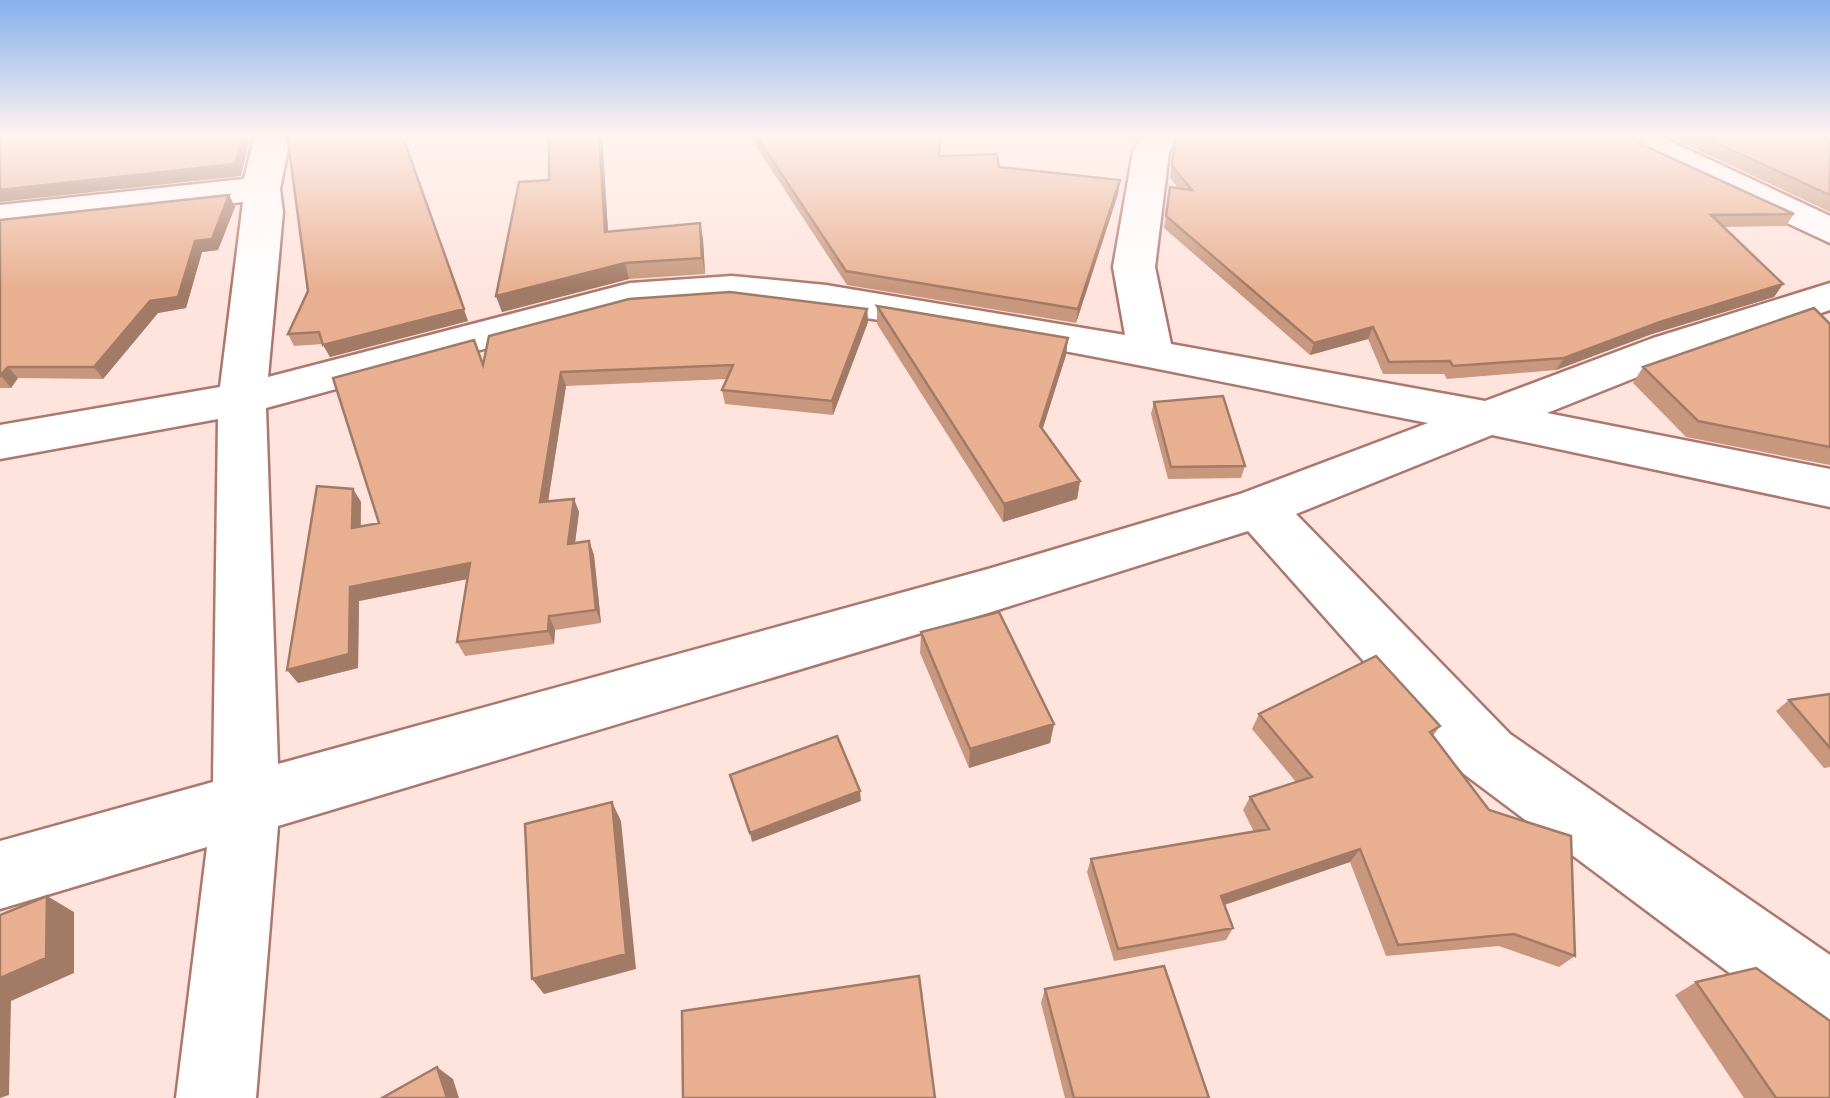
<svg xmlns="http://www.w3.org/2000/svg" width="1830" height="1098" font-family="Raleway,sans-serif">
  <style>
    .lines { fill: none; stroke-linecap: round; stroke-linejoin: round }
    .street-casing { stroke: #b1766b; stroke-width: 5 }
    .street { fill: #fff; fill-rule: evenodd }
    .wall { fill: #c8977d }
    .shaded-wall { fill: #a27b66 }
    .building { fill: #e8b091; stroke: #a27b66; stroke-width: 2.5 }
  </style>
  <rect width="100%" height="100%" fill="#ffe4de"/>
  <g class="lines">
    <g class="street-casing">
      <path id="street" d="M255,134H291L280,189L283,212L268,377L630,283L732,276L826,285L1125,335L1113,267L1133,152L1142,134H1178L1169,152L1155,267L1171,344L1485,401L1653,338L1830,283V310L1685,358L1547,413L1830,469V507L1492,435L1296,514L1510,734L1830,955V1039L1803,1028L1464,774L1248,531L988,613L278,826L256,1098H176L207,847L0,909V841L213,782L218,419L0,459V425L220,387L243,202L0,229V205L244,179ZM732,302C967,325 1197,378 1428,423L1240,494L988,569L278,764L266,408L632,309Z
        M1608,134H1655L1830,216V243L1613,142Z"/>
    </g>
    <use href="#street" class="street"/>
  </g>
  <path class="wall" d="M287,134H403V140L468,321L330,357L323,344L294,346L288,334L308,291Z
    M549,134H602L608,232L703,239L705,274L629,279L502,312L496,296L549,180Z
    M748,134H942L940,156L999,167L1120,180L1118,194L1076,323L847,285Z
    M1664,134H1793L1802,140L1830,134V212Z
    M1175,141L1794,214L1786,226L1723,227L1783,284L1774,297L1652,334L1556,370L1447,379L1444,374H1383L1368,339L1310,355L1164,228L1170,187L1178,188L1170,178Z
    M229,195L235,207L218,250L202,252L186,308L158,313L103,379L18,378L11,388H0V220Z
    M877,306L1068,338L1066,355L1042,430L1080,481L1077,499L1003,522L877,324Z
    M867,309L868,322L833,415L725,404L722,390L727,379L566,386L548,501L574,499L579,512L575,543L589,541L594,555L601,623L555,630L554,644L465,656L457,642L468,579L359,601L358,668L298,683L353,489L361,502V526L379,523L484,364Z
    M1830,324V465L1686,437L1633,383L1643,367Z
    M1154,402L1245,466L1241,478L1168,479L1151,414Z
    M921,632L1054,724L1050,743L969,768L920,653Z
    M1830,694V767L1824,768L1776,711L1789,700Z
    M1259,714L1440,726L1433,736L1575,956L1559,967L1499,946L1386,956L1350,862L1225,905L1233,928L1226,940L1114,961L1087,872L1091,859L1254,832L1243,810L1250,797L1296,782L1252,729Z
    M1696,982L1830,1098H1744L1675,995Z
    M1045,989L1209,1098H1065L1041,1003Z"/>
  <path class="shaded-wall" d="M243,134H251L241,176L0,202V190Z
    M599,134H602L609,248L605,232Z
    M404,140L468,321L330,357L323,345Z
    M1120,180L1118,194L1076,323L1078,309Z
    M229,195L235,207L218,250L202,252L186,308L158,313L103,379L94,367L195,241Z
    M700,223L703,239L705,274L702,258Z
    M625,263L629,279L502,312L496,296Z
    M1783,284L1774,297L1652,334L1556,370L1564,358L1660,322Z
    M867,309L868,322L833,415L832,401Z
    M1373,327L1368,339L1310,355L1314,343Z
    M1068,338L1066,355L1038,444L1040,426Z
    M8,367L18,378L11,388L1,376Z
    M561,372L566,386L546,515L540,502Z
    M1080,481L1077,499L1003,522L1004,504Z
    M353,489L361,502L360,542L352,528Z
    M574,499L579,512L573,558L568,544Z
    M589,541L594,555L601,623L596,610Z
    M470,563L477,577L359,601L358,668L298,683L287,670L350,587Z
    M549,616L555,630L554,644L548,631Z
    M1054,724L1050,743L969,768L970,749Z
    M860,791L861,801L752,842L750,833Z
    M612,802L621,821L636,969L544,994L532,979Z
    M1360,849L1350,862L1214,908L1221,896Z
    M47,896L74,912V973L11,1001L9,1095L0,1098V978Z
    M437,1067L453,1079L459,1098H447Z"/>
  <path class="building" d="M0,134H243L235,164L0,190Z
    M287,134H398V140H404L464,309L323,345L319,332L288,334L308,291Z
    M549,134H599L605,232L700,223L702,258L625,263L496,296L519,182L549,180Z
    M755,134H941L939,156L997,154L999,167L1120,180L1078,309L846,271Z
    M1179,134H1619L1794,214L1711,215L1783,284L1660,322L1564,358L1453,366L1450,361L1389,362L1373,327L1314,343L1166,216L1170,187L1192,190L1172,166L1175,141Z
    M1696,134H1793L1802,140L1820,134H1830V195Z
    M229,195L212,239L195,241L178,297L150,301L94,367H8L0,376V220Z
    M730,292L867,309L832,401L722,390L733,365L561,372L540,502L574,499L568,544L589,541L596,610L549,616L548,631L457,642L470,563L350,587L349,654L287,670L317,486L353,489L352,528L379,523L333,378L474,340L483,365L489,336L629,299Z
    M877,306L1068,338L1040,426L1080,481L1004,504Z
    M1814,308L1830,324V447L1698,421L1643,367Z
    M1223,396L1245,466L1171,467L1154,402Z
    M999,612L1054,724L970,749L921,632Z
    M1376,656L1440,726L1430,732L1489,810L1571,836L1575,956L1514,934L1398,945L1360,849L1221,896L1233,928L1118,949L1091,859L1269,829L1250,797L1312,777L1259,714Z
    M1830,694V748L1789,700Z
    M837,736L860,791L750,833L730,775Z
    M612,802L626,954L532,979L525,824Z
    M47,896L46,958L0,978V915Z
    M1164,966L1209,1098H1074L1045,989Z
    M1756,968L1830,1021V1098H1776L1696,982Z
    M919,976L935,1098H683L682,1011Z
    M437,1067L447,1098H382Z"/>
  <linearGradient id="sky" x2="0" y2="1"><stop stop-color="#86b0ec"/><stop offset="0.47" stop-color="#fff3f0"/><stop offset="1" stop-color="#fff3f0" stop-opacity="0"/></linearGradient>
  <rect width="1830" height="288" fill="url(#sky)"/>
</svg>
